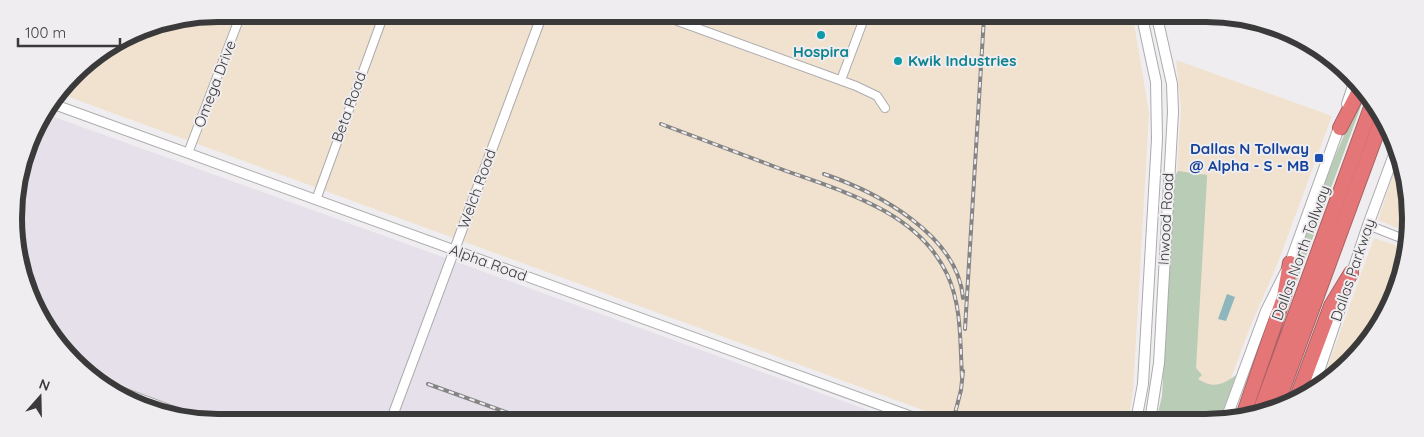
<svg xmlns="http://www.w3.org/2000/svg" width="1424" height="437" font-family="Quicksand,sans-serif">
  <style>
    .commercial { fill: #f0e2ce }
    .built { fill: #e5e0e9 }
    .green { fill: #b8ccb6 }
    .water { fill: #8db7bc }
    .lines { fill: none; stroke-linecap: round; stroke-linejoin: round }
    .minor-casing { stroke: #acabae; stroke-width: 10 }
    .tertiary-casing { stroke: #acabae; stroke-width: 11 }
    .secondary-casing { stroke: #acabae; stroke-width: 12 }
    .motorway-casing { stroke: #a96163; stroke-width: 16 }
    .minor { stroke: #fff; stroke-width: 8 }
    .tertiary { stroke: #fff; stroke-width: 9 }
    .secondary { stroke: #fff; stroke-width: 10 }
    .motorway { stroke: #e47678; stroke-width: 14 }
    .rail-casing { stroke: #858485; stroke-width: 4 }
    .rail { stroke: #efedf0; stroke-width: 2; stroke-dasharray: 5.5; stroke-linecap: butt }
    .culture-dot { fill: #0f9aa8; stroke: #efedf0; stroke-width: 2 }
    .transit-dot { fill: #1a4fb4; stroke: #efedf0; stroke-width: 2 }
    .labels { text-anchor: middle; stroke-width: 4; stroke-linejoin: round; paint-order: stroke }
    .culture-label { font-size: 15px; font-weight: bold; fill: #0d838f; stroke: #efedf0 }
    .street-label { font-size: 15px; fill: #3b3a3b; stroke: #efedf0 }
    .transit-label { font-size: 15px; font-weight: bold; fill: #164399; stroke: #efedf0; text-anchor: end }
    .rim { fill: none; stroke: #3b3a3b; stroke-width: 6 }
  </style>
  <rect width="100%" height="100%" fill="#efedf0"/>
  <path class="commercial" d="M219,14L1133,17L1149,113L1133,391L1128,421H953L61,94L83,65L140,29Z
    M1176,60L1332,116L1277,265L1250,327L1215,421H1159L1162,412L1181,108Z
    M1398,160L1406,179V232L1378,220Z
    M1374,238L1406,249V259L1383,321L1341,372L1321,385Z"/>
  <path class="built" d="M46,114L898,421L178,419L105,389L48,332L21,271L15,192L35,128Z"/>
  <path class="green" d="M1363,92L1365,95L1297,281L1292,279C1310,215 1336,152 1363,92Z
    M1178,171L1207,175V179L1196,368L1202,375L1198,379C1214,389 1222,385 1236,375L1219,422L1156,421L1162,396L1174,177Z"/>
  <path class="water" d="M1227,294L1235,297L1226,321L1218,319Z"/>
  <g class="lines">
    <g class="minor-casing">
      <path id="minor" d="M661,15L856,86L877,96L885,108
        M841,80L865,16
        M188,153L241,14
        M316,200L384,14
        M1368,225L1406,240
        M99,383L196,419"/>
    </g>
    <g class="tertiary-casing">
      <path id="tertiary" d="M53,104L924,421
        M391,420L542,15"/>
    </g>
    <g class="secondary-casing">
      <path id="secondary" d="M1347,104L1354,83
        M1313,389L1368,225L1395,152
        M1136,421L1143,384L1157,139L1156,82L1142,17
        M1150,421L1159,363L1173,112L1172,84L1157,17
        M1225,422L1266,311L1290,263L1341,122"/>
    </g>
    <g class="motorway-casing">
      <path id="motorway" d="M1340,128L1360,89
        M1296,400L1331,306L1351,273
        M1275,410L1382,119
        M1259,414L1373,102
        M1242,419L1284,297L1290,263"/>
    </g>
    <use href="#minor" class="minor"/>
    <use href="#tertiary" class="tertiary"/>
    <use href="#secondary" class="secondary"/>
    <use href="#motorway" class="motorway"/>
    <g class="rail-casing">
      <path id="rail" d="M661,124C700,139 739,153 778,168C838,190 917,210 947,274C962,306 960,343 962,378
        M824,174C877,192 958,235 963,298
        M965,329L984,17
        M428,384L528,420
        M953,421L961,390L963,371"/>
    </g>
    <use href="#rail" class="rail"/>
  </g>
  <g class="culture-dot">
    <circle cx="821" cy="35" r="5"/>
    <circle cx="898" cy="61" r="5"/>
  </g>
  <rect class="transit-dot" x="1314" y="153" width="10" height="10" rx="2.5"/>
  <g class="labels">
    <g class="culture-label">
      <text x="821" y="57">Hospira</text>
      <text x="908" y="66" text-anchor="start">Kwik Industries</text>
    </g>
    <g class="street-label">
      <text transform="translate(215 84) rotate(-69)" y="5">Omega Drive</text>
      <text transform="translate(349 107) rotate(-70)" y="5">Beta Road</text>
      <text transform="translate(477 189) rotate(-70)" y="5">Welch Road</text>
      <text transform="translate(1166 219) rotate(-87)" y="5">Inwood Road</text>
      <text transform="translate(1301 253) rotate(-70)" y="5">Dallas North Tollway</text>
      <text transform="translate(488 263) rotate(20)" y="5">Alpha Road</text>
      <text transform="translate(1353 270) rotate(-71)" y="5">Dallas Parkway</text>
    </g>
    <g class="transit-label">
      <text x="1309" y="154">Dallas N Tollway<tspan x="1309" dy="17">@ Alpha - S - MB</tspan></text>
    </g>
  </g>
  <path d="M0 0H1424V437H0ZM218 22H1206A196 196 0 0 1 1402 218V218A196 196 0 0 1 1206 414H218A196 196 0 0 1 22 218V218A196 196 0 0 1 218 22Z" fill="#efedf0" fill-rule="evenodd"/>
  <path class="rim" d="M218 22H1206A196 196 0 0 1 1402 218V218A196 196 0 0 1 1206 414H218A196 196 0 0 1 22 218V218A196 196 0 0 1 218 22Z"/>
  <g transform="translate(40 397) rotate(20)" stroke="#efedf0" stroke-width="4" paint-order="stroke">
  <path d="M0-4L9 19L0 12L-9 19Z" fill="#3b3a3b"/>
  <text y="-8" font-size="14" font-weight="bold" text-anchor="middle" fill="#3b3a3b">N</text>
  </g>
  <path d="M18 38v8h102v-8" fill="none" stroke="#3b3a3b" stroke-width="2.5"/>
  <text x="25" y="38" font-size="15" fill="#3b3a3b" stroke="#efedf0" stroke-width="4" paint-order="stroke">100 m</text>
</svg>
